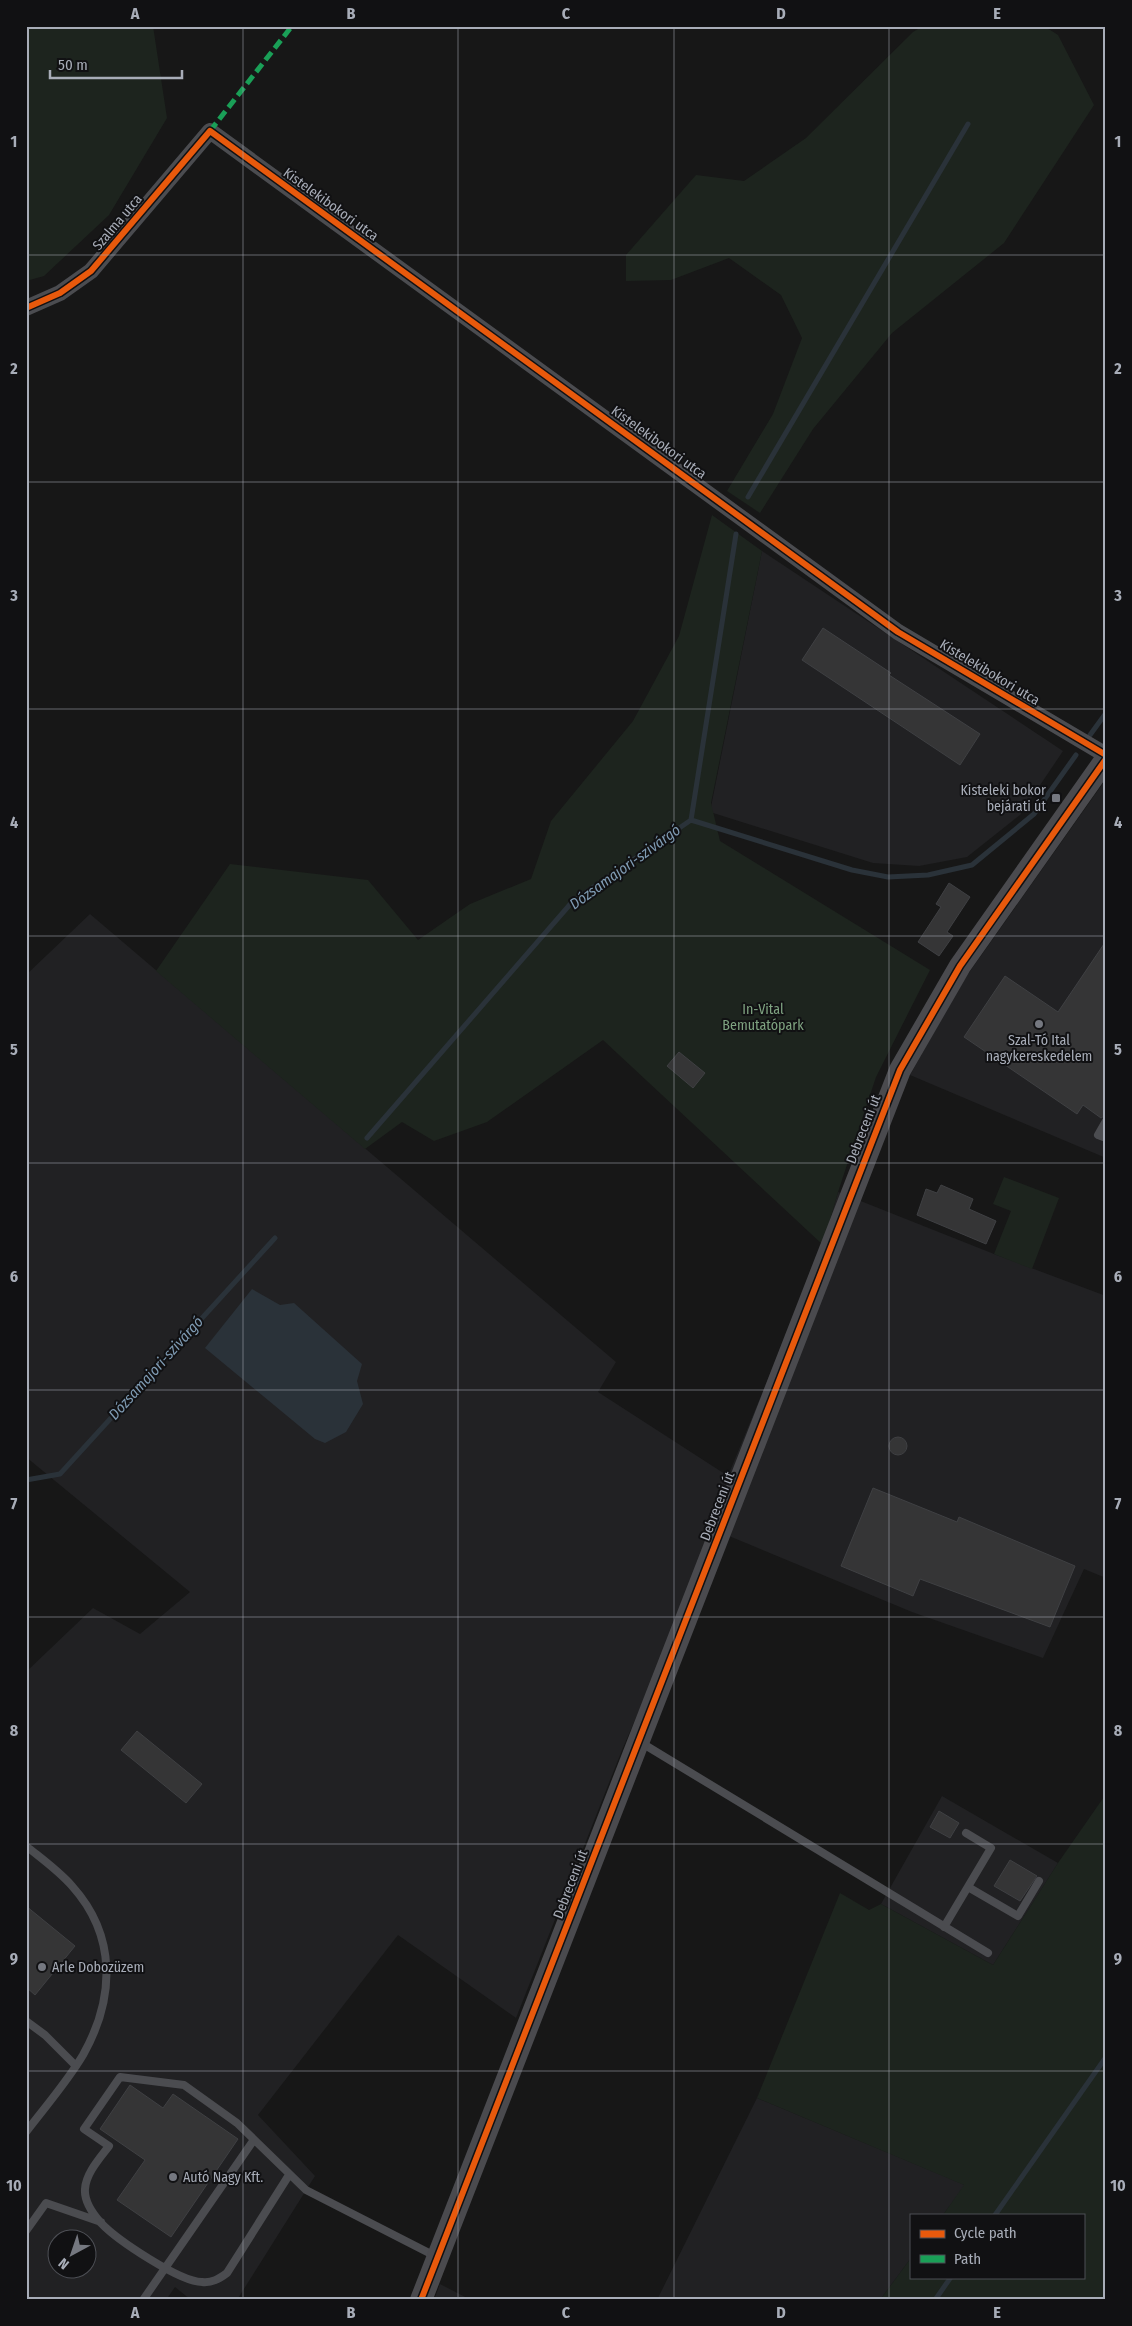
<svg xmlns="http://www.w3.org/2000/svg" width="1132" height="2326" font-family="'Fira Sans Condensed',sans-serif">
  <style>
    .built { fill: #212123; fill-rule: evenodd }
    .green { fill: #1d241e }
    .water { fill: #2a3239 }
    .lines { fill: none; stroke-linecap: round; stroke-linejoin: round }
    .stream { stroke: #2a3239; stroke-width: 5 }
    .building { fill: #353536; stroke: #3f4043 }
    .lane { stroke: #4b4c50; stroke-width: 8 }
    .street { stroke: #4b4c50; stroke-width: 16 }
    .secondary { stroke: #4a4a4e; stroke-width: 22 }
    .quiet { stroke: #1a9f57; stroke-width: 5; stroke-dasharray: 10 5; stroke-linecap: butt }
    .cycleway-casing { stroke: #111113; stroke-width: 9 }
    .cycleway { stroke: #e8590c; stroke-width: 6 }
    .grid { fill: none; stroke: #a8adb8; stroke-width: 1; stroke-opacity: 0.55 }
    .poi-dot { fill: #757880; stroke: #111113; stroke-width: 2 }
    .labels { text-anchor: middle; stroke-width: 4; stroke-linejoin: round; paint-order: stroke }
    .street-label { font-size: 14px; fill: #a8adb8; stroke: #111113 }
    .poi-label { font-size: 14px; fill: #a8adb8; stroke: #111113; text-anchor: start }
    .park-label { font-size: 14px; fill: #7fa381; stroke: #111113 }
    .water-label { font-size: 15px; font-style: italic; fill: #7f9bb3; stroke: #111113 }
    .neatline { fill: none; stroke: #a8adb8; stroke-width: 2 }
    .grid-label { font-size: 16px; text-anchor: middle; font-weight: bold; fill: #a8adb8 }
  </style>
  <rect width="100%" height="100%" fill="#171717"/>
  <path class="built" d="M762,551L1063,751L1020,815L967,857L919,866L873,863L710,812Z
    M1106,779V1158L910,1075L961,984Z
    M90,914L616,1362L598,1392L728,1476L823,1245L838,1192L994,1254L1106,1296V1578L1084,1569L1043,1658L912,1612L717,1531L622,1750L516,2018L398,1935L258,2115L315,2176L237,2300H191L175,2287L166,2300H26V1672L93,1608L140,1634L190,1592L26,1457V975ZM58,2238H88V2268H58Z
    M942,1796L1058,1863L993,1965L881,1904Z
    M757,2098L965,2185L943,2215H911V2258L880,2300H657Z
    M440,2284L471,2300H434Z"/>
  <path class="green" d="M26,26H153L167,118L109,215L44,276L26,281Z
    M923,26H1044L1058,35L1094,105L1004,243L892,333L813,429L760,513L727,491L773,414L802,338L781,295L729,258L671,280L626,281V255L696,175L744,181L806,138L913,32Z
    M712,515L762,551L711,803L720,841L930,970L876,1077L838,1192L823,1245L603,1040L487,1122L434,1141L402,1122L365,1149L156,971L230,864L368,880L418,940L470,904L531,879L551,821L633,721L679,636Z
    M1004,1177L1059,1198L1032,1269L994,1254L1011,1211L993,1204Z
    M1106,1794V2300H880L911,2258V2277H1083V2215H943L964,2185L757,2098L840,1893L869,1910L881,1904L993,1965L1058,1863Z"/>
  <path class="water" d="M252,1289L280,1305L294,1303L362,1364L357,1381L363,1404L346,1432L325,1443L315,1439L205,1348Z"/>
  <g class="lines">
    <path class="stream" d="M748,497L968,124
      M1090,735L1106,713
      M691,820L736,534
      M367,1138L573,901L691,820L852,870L888,877L928,875L972,865L1034,814L1076,755
      M26,1480L60,1474L275,1238
      M995,2215L1106,2057
      M935,2300L951,2277"/>
  </g>
  <path class="building" d="M823,628L891,673L889,675L980,734L960,765L802,660Z
    M949,883L970,897L947,932L953,936L939,956L918,942L941,907L936,904Z
    M1106,941V1115L1101,1118L1083,1105L1077,1114L964,1037L1005,976L1058,1012Z
    M679,1052L705,1073L693,1088L667,1066Z
    M941,1185L973,1199L969,1209L996,1221L986,1244L917,1215L926,1189L937,1193Z
    M889 1446a9 9 0 1 1 18 0a9 9 0 1 1-18 0Z
    M873,1488L957,1522L959,1517L1075,1566L1050,1627L920,1579L913,1596L841,1566Z
    M137,1731L202,1784L186,1803L121,1750Z
    M939,1811L959,1823L950,1838L930,1827Z
    M1010,1860L1037,1876L1020,1901L994,1886Z
    M26,1906L75,1946L35,1995L26,1987Z
    M130,2085L163,2108L173,2094L238,2139L171,2237L117,2200L145,2160L100,2129Z"/>
  <g class="lines">
    <path class="lane" d="M1106,1121L1098,1135L1106,1138
      M640,1742L988,1953
      M26,1846C42,1859 59,1871 72,1886C117,1936 115,1998 83,2055C67,2082 45,2107 26,2132
      M968,1887L1018,1916L1039,1881
      M944,1927L991,1848L966,1833
      M26,2021L45,2035L76,2066
      M289,2175L227,2273C219,2279 212,2283 202,2282C180,2282 117,2240 101,2223C93,2214 84,2201 85,2189C86,2173 100,2158 109,2146L84,2129L120,2077L184,2085L237,2123L306,2190L435,2256
      M26,2231L46,2203L101,2222
      M143,2300L253,2141"/>
    <path class="street" d="M26,308L60,293L91,271L210,131L898,632L1106,755"/>
    <path class="secondary" d="M421,2300L900,1070L960,966L1106,759"/>
    <path class="quiet" d="M210,131L292,26"/>
    <g class="cycleway-casing">
      <path id="cycleway" d="M26,308L60,293L91,271L210,131L898,632L1106,755
        M421,2300L900,1070L960,966L1106,759"/>
    </g>
    <use href="#cycleway" class="cycleway"/>
  </g>
  <path class="grid" d="M243,26V2300M458,26V2300M674,26V2300M889,26V2300M26,255H1106M26,482H1106M26,709H1106M26,936H1106M26,1163H1106M26,1390H1106M26,1617H1106M26,1844H1106M26,2071H1106"/>
  <g class="poi-dot">
    <rect x="1051" y="793" width="10" height="10" rx="2.5"/>
    <circle cx="1039" cy="1024" r="5"/>
    <circle cx="42" cy="1967" r="5"/>
    <circle cx="173" cy="2177" r="5"/>
  </g>
  <g class="labels">
    <g class="street-label">
      <text transform="translate(331 204) rotate(36)" y="5">Kistelekibokori utca</text>
      <text transform="translate(117 222) rotate(-50)" y="5">Szalma utca</text>
      <text transform="translate(659 442) rotate(36)" y="5">Kistelekibokori utca</text>
      <text transform="translate(990 672) rotate(31)" y="5">Kistelekibokori utca</text>
      <text transform="translate(863 1129) rotate(-69)" y="5">Debreceni út</text>
      <text transform="translate(717 1506) rotate(-69)" y="5">Debreceni út</text>
      <text transform="translate(570 1884) rotate(-69)" y="5">Debreceni út</text>
    </g>
    <g class="poi-label">
      <text x="1046" y="795" text-anchor="end">Kisteleki bokor<tspan x="1046" dy="16">bejárati út</tspan></text>
      <text x="1039" y="1045" text-anchor="middle">Szal-Tó Ital<tspan x="1039" dy="16">nagykereskedelem</tspan></text>
      <text x="52" y="1972">Arle Dobozüzem</text>
      <text x="183" y="2182">Autó Nagy Kft.</text>
    </g>
    <g class="park-label">
      <text x="763" y="1014">In-Vital<tspan x="763" dy="16">Bemutatópark</tspan></text>
    </g>
    <g class="water-label">
      <text transform="translate(625 867) rotate(-36)" y="5">Dózsamajori-szivárgó</text>
      <text transform="translate(156 1368) rotate(-48)" y="5">Dózsamajori-szivárgó</text>
    </g>
  </g>
  <rect width="1132" height="2326" fill="none" stroke="#111113" stroke-width="55"/>
  <rect x="910" y="2214" width="175" height="65" fill="#111113" stroke="#4d4f55"/>
  <rect x="920" y="2230" width="25" height="8" fill="#e8590c" stroke="#4d4f55"/>
  <text x="954" y="2238" font-size="15" fill="#a8adb8">Cycle path</text>
  <rect x="920" y="2255" width="25" height="8" fill="#1a9f57" stroke="#4d4f55"/>
  <text x="954" y="2264" font-size="15" fill="#a8adb8">Path</text>
  <g transform="translate(72 2254) rotate(220)"><circle r="24" fill="#111113" stroke="#4d4f55"/>
  <path d="M0-4L9 19L0 12L-9 19Z" fill="#757880"/>
  <text y="-8" font-size="14" font-weight="bold" text-anchor="middle" fill="#a8adb8">N</text>
  </g>
  <path d="M50 70v8h132v-8" fill="none" stroke="#a8adb8" stroke-width="2.5"/>
  <text x="58" y="70" font-size="15" fill="#a8adb8" stroke="#111113" stroke-width="4" paint-order="stroke">50 m</text>
  <rect x="28" y="28" width="1076" height="2270" class="neatline"/>
  <g class="grid-label">
    <text x="135" y="19">A</text>
    <text x="351" y="19">B</text>
    <text x="566" y="19">C</text>
    <text x="781" y="19">D</text>
    <text x="997" y="19">E</text>
    <text x="14" y="147">1</text>
    <text x="1118" y="147">1</text>
    <text x="14" y="374">2</text>
    <text x="1118" y="374">2</text>
    <text x="14" y="601">3</text>
    <text x="1118" y="601">3</text>
    <text x="14" y="828">4</text>
    <text x="1118" y="828">4</text>
    <text x="14" y="1055">5</text>
    <text x="1118" y="1055">5</text>
    <text x="14" y="1282">6</text>
    <text x="1118" y="1282">6</text>
    <text x="14" y="1509">7</text>
    <text x="1118" y="1509">7</text>
    <text x="14" y="1736">8</text>
    <text x="1118" y="1736">8</text>
    <text x="14" y="1964">9</text>
    <text x="1118" y="1964">9</text>
    <text x="14" y="2191">10</text>
    <text x="1118" y="2191">10</text>
    <text x="135" y="2318">A</text>
    <text x="351" y="2318">B</text>
    <text x="566" y="2318">C</text>
    <text x="781" y="2318">D</text>
    <text x="997" y="2318">E</text>
  </g>
</svg>
